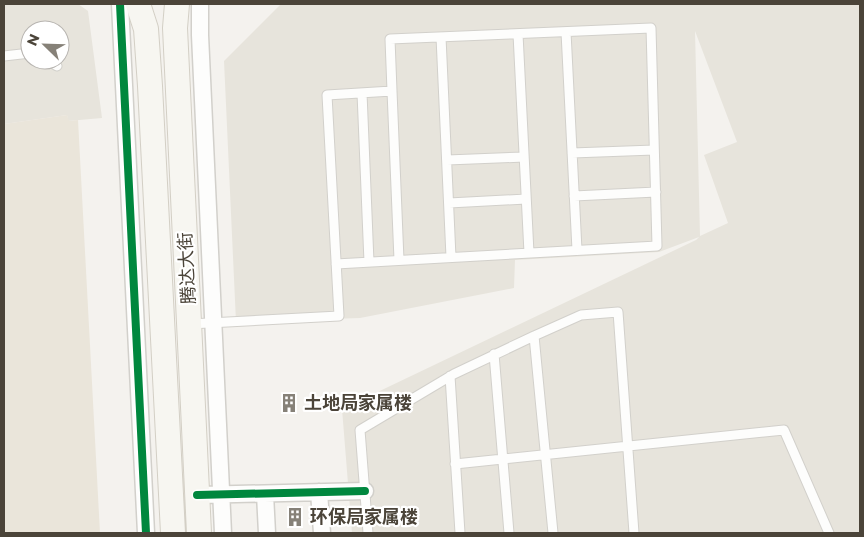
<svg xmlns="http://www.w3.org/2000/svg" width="864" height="537" font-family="Montserrat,'Noto Sans SC',sans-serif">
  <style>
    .residential { fill: #e7e4dc; fill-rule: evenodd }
    .education { fill: #eae5da }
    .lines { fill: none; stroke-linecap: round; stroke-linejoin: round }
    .lane-casing { stroke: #d2d0cb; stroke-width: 11 }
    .street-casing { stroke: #d2d0cb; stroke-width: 19 }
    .secondary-casing { stroke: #d3cfc5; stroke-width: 26 }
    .lane { stroke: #fdfdfc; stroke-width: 9 }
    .street { stroke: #fdfdfc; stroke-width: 16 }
    .secondary { stroke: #f7f6f1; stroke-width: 24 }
    .cycleway-casing { stroke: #fff; stroke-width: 11 }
    .cycleway { stroke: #00873e; stroke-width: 8 }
    .labels { text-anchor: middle; stroke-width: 4.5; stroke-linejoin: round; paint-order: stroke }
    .street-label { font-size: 18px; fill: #4b4439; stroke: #fff }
    .poi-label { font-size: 18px; font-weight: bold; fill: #4b4439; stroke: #fff; text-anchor: start }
  </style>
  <rect width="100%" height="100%" fill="#f4f2ee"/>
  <path class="residential" d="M4,4H78L88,11L102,118L68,121L67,115L4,124ZM30,30H60V60H30Z
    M281,4H860V533H352L342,409L696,240L699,237L659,252L515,260L514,288L360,318L236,322L224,61ZM695,31L737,142L704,155L728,223L700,236Z"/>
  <path class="education" d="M67,115L69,121L78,120L100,533H4V124Z"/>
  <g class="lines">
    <g class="lane-casing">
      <path id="lane" d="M566,32L577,250
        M518,34L529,253
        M441,37L451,257
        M4,56L30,53
        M47,60L57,66
        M392,91L399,260
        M362,93L369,262
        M572,153L654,150
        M447,160L524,157
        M574,196L656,192
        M449,203L526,199
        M190,324L339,316L327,95L392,91L390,39L651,28L657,246L336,264
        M534,336L553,533
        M494,354L509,533
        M450,376L460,533
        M455,464L784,430L829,533
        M368,533L360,430L454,374L534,336L581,315L618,312L634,533"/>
    </g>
    <g class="street-casing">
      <path id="street" d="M120,4L146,533
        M200,4V35L223,533
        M319,492L322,533
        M265,494L267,533
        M197,495L365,491"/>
    </g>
    <g class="secondary-casing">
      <path id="secondary" d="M138,4L146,29L150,86L173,533
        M177,4L175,28L199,533"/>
    </g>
    <use href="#lane" class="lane"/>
    <use href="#street" class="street"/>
    <use href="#secondary" class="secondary"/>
    <g class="cycleway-casing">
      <path id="cycleway" d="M120,4L146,533
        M197,495L365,491"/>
    </g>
    <use href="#cycleway" class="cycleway"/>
  </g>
  <defs>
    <g id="building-bare" transform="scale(1.5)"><path d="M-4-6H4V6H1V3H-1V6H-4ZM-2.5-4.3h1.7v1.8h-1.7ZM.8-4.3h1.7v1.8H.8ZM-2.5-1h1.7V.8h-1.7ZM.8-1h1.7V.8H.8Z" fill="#868178" stroke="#fff" stroke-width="2.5" paint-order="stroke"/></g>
  </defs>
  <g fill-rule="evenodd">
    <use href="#building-bare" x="289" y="403"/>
    <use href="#building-bare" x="295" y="517"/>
  </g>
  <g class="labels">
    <g class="street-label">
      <text transform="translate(187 268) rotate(-93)" y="6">腾达大街</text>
    </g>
    <g class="poi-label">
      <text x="304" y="409">土地局家属楼</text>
      <text x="310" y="523">环保局家属楼</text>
    </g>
  </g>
  <rect width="864" height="537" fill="none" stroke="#4b4439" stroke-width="10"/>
  <g transform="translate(45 45) rotate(293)"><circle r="24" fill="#ffffff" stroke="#b7b4b0"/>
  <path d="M0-4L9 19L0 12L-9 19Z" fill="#868178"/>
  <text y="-8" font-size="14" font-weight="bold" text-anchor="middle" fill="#4b4439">N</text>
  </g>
</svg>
